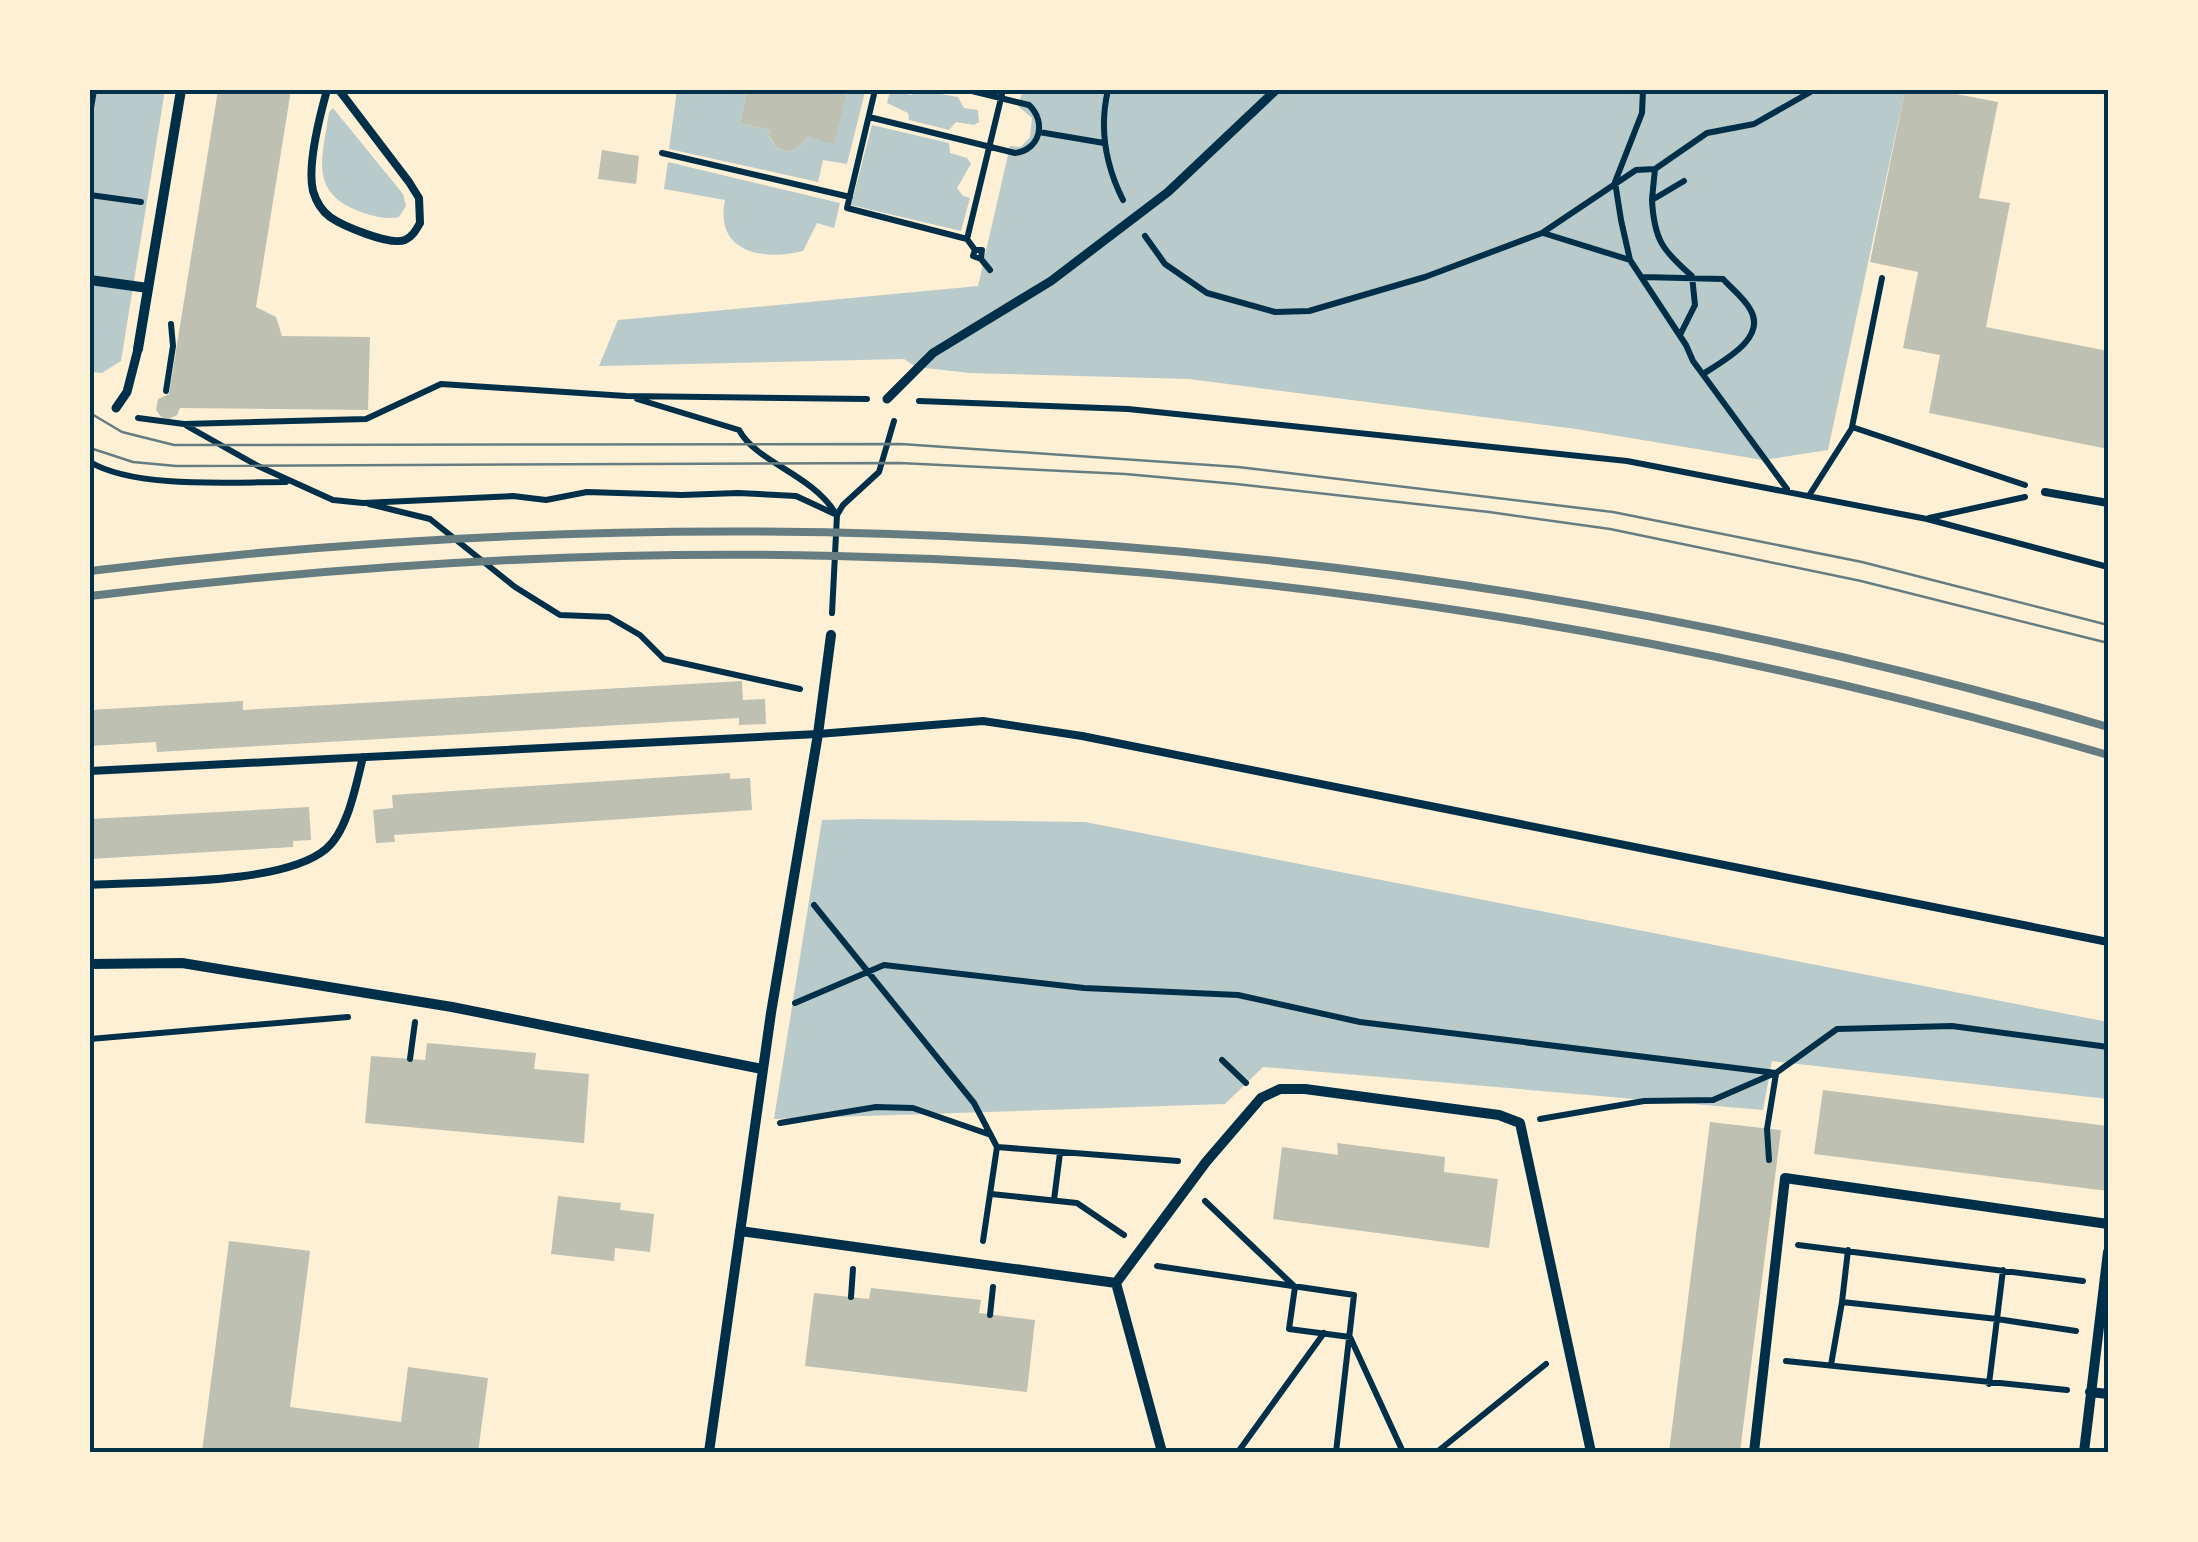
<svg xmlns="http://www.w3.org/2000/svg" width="2198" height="1542" font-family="Arial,sans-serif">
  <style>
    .green { fill: #b9caca }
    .building { fill: #bec0b2 }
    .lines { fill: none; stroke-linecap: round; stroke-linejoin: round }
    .path { stroke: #003049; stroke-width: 6 }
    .service { stroke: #003049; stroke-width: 8 }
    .pedestrian { stroke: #003049; stroke-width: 9 }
    .minor { stroke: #003049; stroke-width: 10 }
    .tram { stroke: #657d81; stroke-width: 2.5 }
    .rail { stroke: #657d81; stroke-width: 8 }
    .neatline { fill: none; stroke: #003049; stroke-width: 4 }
  </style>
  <rect width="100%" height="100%" fill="#fdf0d5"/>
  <path class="green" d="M90,90H165L121,361L102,373L90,372Z
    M677,90H747L740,123L770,130L769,137L777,148L790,152L802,144L807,137L834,143L848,90L865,92L847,164L823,160L818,182L669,149Z
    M917,90L958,97L964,108L978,110L979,122L974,125L956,122L949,130L909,120L908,113L887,103L889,95L894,92L912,95Z
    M1023,90H1905L1828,450L1763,460L1576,429L1189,379L970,373L916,367L904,359L599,366L618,320L978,286L1010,146L1021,147L1030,137L1032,118L1018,106Z
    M333,108L403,194L406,206L399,217C387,220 373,216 361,212C307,192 323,157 329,112Z
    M872,125L949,143L950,153L967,158L971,164L957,188L963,196L970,198L961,231L851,205Z
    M668,162L840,203L834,228L817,223L803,251C764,261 714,253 725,200L664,189Z
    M861,819L1085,822L2108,1022V1099L1772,1061L1763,1110L1263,1067L1225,1104L774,1119L822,820Z"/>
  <path class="building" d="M218,90H291L256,307L276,317L282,336L370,337L368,410L180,408L177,415L169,419L161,417L156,410L158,399L169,394Z
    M747,90H848L834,144L807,137L802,144L790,152L777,148L769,136L770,130L740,123Z
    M1905,90H1935L1998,102L1979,198L2010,203L1986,327L2108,351V449L1929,413L1940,355L1903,348L1918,272L1870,262Z
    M602,150L639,156L636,184L598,179Z
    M742,681L743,700L765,699L766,724L739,725V718L157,752L156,742L90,746V710L243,701V710Z
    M730,773V779L750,778L752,810L394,835L395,842L376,843L373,810L393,808L392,795Z
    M309,807L311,840L293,841V847L90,859V819Z
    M427,1043L536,1053L534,1069L589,1074L584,1143L365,1123L371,1056L425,1060Z
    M1823,1090L2108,1126V1191L1814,1154Z
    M1710,1122L1781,1130L1740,1452H1669Z
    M1337,1143L1445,1157L1444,1172L1498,1179L1489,1248L1273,1219L1282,1147L1338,1155Z
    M558,1196L621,1203L620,1210L654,1214L650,1252L615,1248L614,1261L551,1254Z
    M229,1241L310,1251L290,1407L401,1422L408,1367L488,1378L478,1452H202Z
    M871,1288L981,1300L979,1313L1035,1320L1027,1392L805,1366L814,1293L869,1299Z"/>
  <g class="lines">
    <path class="path" d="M875,90L847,208L967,239L975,250H982L981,259
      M1108,90C1099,128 1106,166 1123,200
      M1643,90L1642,113L1615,182L1621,220L1630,260L1686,345L1693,361L1787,489
      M90,114L94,90
      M869,117L1015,153C1040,150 1047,122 1029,105L968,90
      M1039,132L1104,143
      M662,153L850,197
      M90,195L141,202
      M1652,199L1655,169
      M1543,233L1630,260
      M1145,236L1165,264L1207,293L1275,312L1309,311L1425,277L1542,233L1636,170L1655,169L1707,133L1754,124L1814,90
      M967,239L1003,90
      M975,250L973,256L981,259L990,270
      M1642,277L1723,279C1731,288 1744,298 1750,309C1768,338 1723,361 1703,374
      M1882,278L1852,427L2025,485
      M1680,335L1695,305L1692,276C1663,251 1654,240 1652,200L1684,181
      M166,391L173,346L171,324
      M637,399L739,430C757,463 812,474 836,514
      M919,401L1128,409L1627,461L1927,519L2108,567
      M138,418L184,424L366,419L441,384L626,396L867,399
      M187,426L258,466L333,500L363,503L513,496L546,500L587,492L682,495L738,493L796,496L837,515
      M90,462C135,489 233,482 286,482
      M1810,494L1852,428
      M369,504L430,519L515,587L560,615L609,617L640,635L664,659L800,689
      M1929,518L2025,497
      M832,613L837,515L843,505L879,472L894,421
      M814,905L974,1103L997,1147
      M795,1003L884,965L1084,988L1238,995L1360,1022L1776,1073L1837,1029L1952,1026L2108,1047
      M90,1039L348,1017
      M410,1059L415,1022
      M1222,1060L1246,1083
      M1540,1119L1644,1101L1713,1100L1775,1073
      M780,1123L876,1107L913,1108L991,1135
      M1769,1160L1767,1129L1776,1074
      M991,1194L1077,1203L1124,1235
      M1054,1200L1060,1153
      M1205,1201L1295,1287L1289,1329L1350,1337L1403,1452
      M983,1241L997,1147L1178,1161
      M1798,1245L2083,1281
      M1157,1266L1354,1295L1336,1452
      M2003,1270L1997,1319L2076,1331
      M851,1297L853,1269
      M1842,1302L1848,1250
      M990,1315L993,1287
      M1786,1361L2067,1390
      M1831,1365L1842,1302L1997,1319L1989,1384
      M1238,1452L1324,1333
      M1437,1452L1546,1364"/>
    <path class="service" d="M327,90C320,115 307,166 313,191C316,201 322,211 330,217C343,226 390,246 405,240C413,236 416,230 420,223L419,198L409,182L339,90
      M2045,492L2108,503
      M90,771L818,734L983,721L1082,736L2108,942
      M90,885C148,881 282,886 326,849C348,831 356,784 363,757"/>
    <path class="pedestrian" d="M887,399L933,353L1051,281L1168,192L1276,90
      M116,408L127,392L138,349"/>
    <path class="minor" d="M90,280L148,288
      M138,349L181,90
      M90,964L182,963L452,1007L762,1069
      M740,1231L1116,1283L1206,1162L1261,1098L1280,1089H1305L1499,1115L1520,1123L1591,1452
      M1116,1283L1162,1452
      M2090,1392L2108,1394
      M709,1452L771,1013L818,734L831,635
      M1754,1452L1785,1178L2108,1224
      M2084,1452L2108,1252"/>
    <path class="tram" d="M90,413L122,432L174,445L901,444L1238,467L1613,512L1862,562L2108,625
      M90,448L133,462L176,466L900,463L1125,474L1236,484L1489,512L1610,529L1861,581L2108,643"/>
    <path class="rail" d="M90,571C765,488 1454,534 2108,727
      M90,596C336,566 588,550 836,556C1266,565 1695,634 2108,755"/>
  </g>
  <rect width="2198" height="1542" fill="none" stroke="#fdf0d5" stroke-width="185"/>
  <rect x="92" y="92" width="2014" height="1358" class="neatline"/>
</svg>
